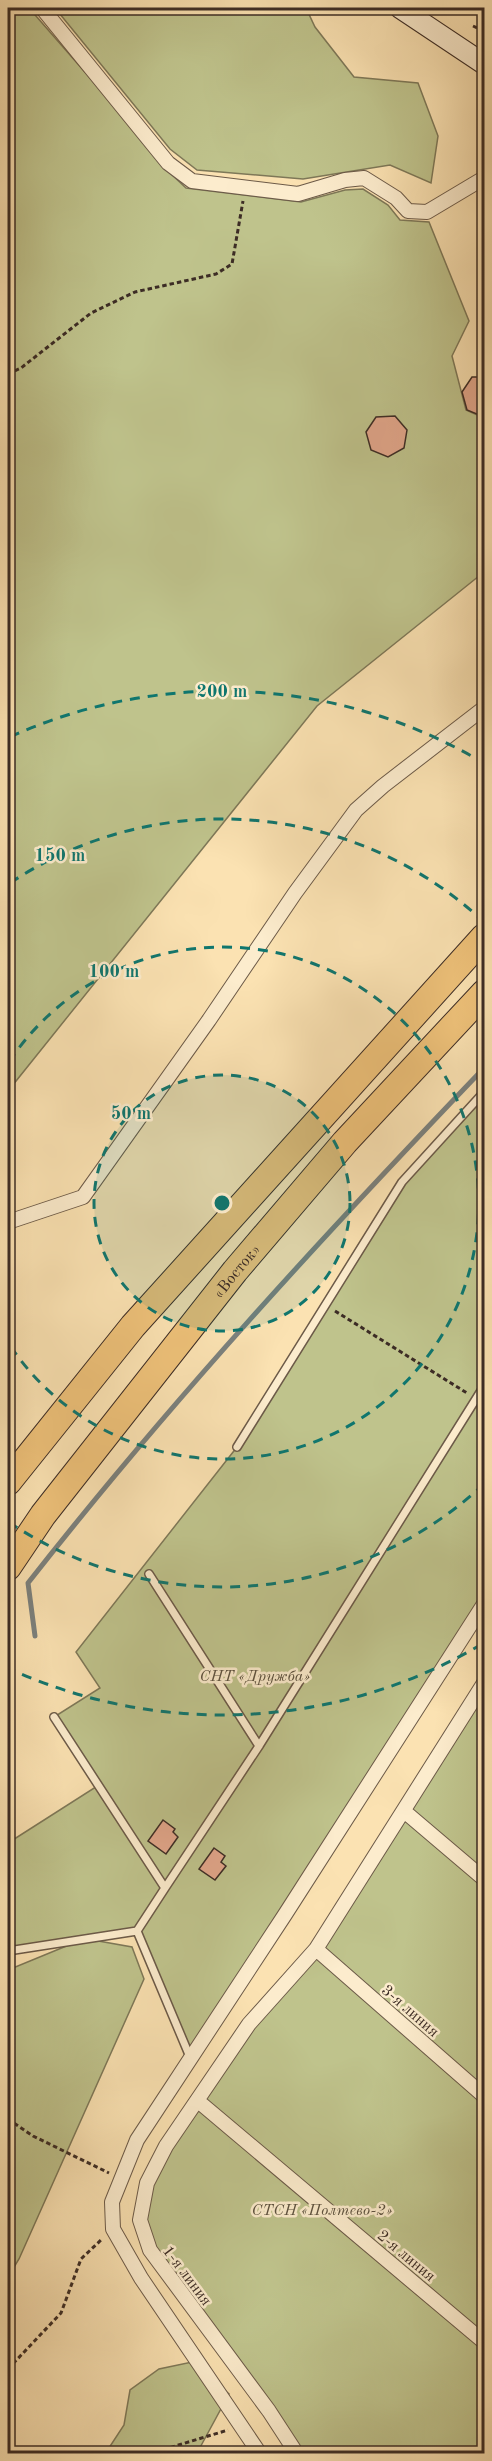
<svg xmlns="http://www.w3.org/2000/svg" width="492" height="2461" font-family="'Old Standard TT',serif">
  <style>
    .green { fill: #bfc38c; stroke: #7e7858; stroke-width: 1.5 }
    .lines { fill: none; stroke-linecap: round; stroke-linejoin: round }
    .stream { stroke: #7b817e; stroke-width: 5 }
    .building { fill: #e3a78c; stroke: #3c2c25; stroke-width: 1.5 }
    .lane-casing { stroke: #6c5a48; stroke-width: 10 }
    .street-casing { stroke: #6c5a48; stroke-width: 16 }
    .secondary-casing { stroke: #3c2c25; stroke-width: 22 }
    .highway-casing { stroke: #3c2c25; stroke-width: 28 }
    .path { stroke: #3c2c25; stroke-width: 3; stroke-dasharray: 4.5 3; stroke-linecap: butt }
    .lane { stroke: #fceccd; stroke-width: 7 }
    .street { stroke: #fceccd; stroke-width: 14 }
    .secondary { stroke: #fceccd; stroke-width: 20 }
    .highway { stroke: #eec179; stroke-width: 26 }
    .ring { fill: none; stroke: #0f766e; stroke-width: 3; stroke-dasharray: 10 8 }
    .labels { text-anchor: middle; stroke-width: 5; stroke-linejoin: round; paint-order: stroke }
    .street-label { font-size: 16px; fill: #3c2c25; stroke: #fceccd }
    .park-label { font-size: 16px; font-style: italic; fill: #5d523f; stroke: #fceccd }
    .centre { fill: #0f766e; stroke: #fceccd; stroke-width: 3 }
    .ring-label { font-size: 18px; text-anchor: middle; font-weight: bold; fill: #0f766e; stroke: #fceccd; stroke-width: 5; stroke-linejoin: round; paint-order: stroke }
  </style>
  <rect width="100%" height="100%" fill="#fbe2b2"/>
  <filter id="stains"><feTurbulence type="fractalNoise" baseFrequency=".00333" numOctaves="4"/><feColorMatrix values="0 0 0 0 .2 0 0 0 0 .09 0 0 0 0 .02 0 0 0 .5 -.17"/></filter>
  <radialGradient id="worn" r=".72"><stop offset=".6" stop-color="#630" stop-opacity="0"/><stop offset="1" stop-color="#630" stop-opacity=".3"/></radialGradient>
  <path class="green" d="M8,8H29L159,157L166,169L186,188L301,202L345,190L363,189L388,205L400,220L429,222L469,321L452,356L466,410L484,418V572L317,706L8,1091Z
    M55,8H306L315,27L354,77L418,83L438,136L431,183L390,165L303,179L197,170L170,149Z
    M484,1092V1604L191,2060L137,1931L87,1939L132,1947L144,1979L19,2259L8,2277V1970L81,1940L8,1951V1843L99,1785L54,1717L100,1688L76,1652L237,1447L402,1182Z
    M484,1683V2453H297L150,2250L140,2220L147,2183L249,2024L316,1949Z
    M192,2362L229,2394L197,2453L105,2454L124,2425L130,2390L159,2369Z"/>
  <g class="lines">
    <path class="stream" d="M35,1636L28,1583C170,1402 325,1234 484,1068"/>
  </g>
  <path class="building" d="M472,377H484V417L467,410L462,392Z
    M395,416L407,430L404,448L388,457L371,450L366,432L376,417Z
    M163,1820L175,1829L173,1832L178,1837L166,1854L148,1841Z
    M214,1848L225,1856L221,1862L226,1866L215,1880L199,1869Z"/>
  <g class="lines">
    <g class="lane-casing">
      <path id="lane" d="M237,1447L402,1182L484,1092
        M149,1574L259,1746
        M54,1717L165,1888L137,1931L190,2057
        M165,1888L259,1746L484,1386
        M8,1951L137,1931"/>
    </g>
    <g class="street-casing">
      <path id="street" d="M42,8L168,163L192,181L298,194L345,180L364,178L396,198L408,211L427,212L484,178
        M8,1222L83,1197L209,1020L295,893L356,810L383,786L484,708
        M404,1811L484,1879
        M316,1949L484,2096
        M198,2101L484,2342
        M260,2454L141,2278L113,2229L112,2202L137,2140L286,1913L484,1604
        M297,2454L269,2411L150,2250L140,2220L147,2183L166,2146L249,2024L316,1949L484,1683"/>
    </g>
    <g class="secondary-casing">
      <path id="secondary" d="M400,8L484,64"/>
    </g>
    <g class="highway-casing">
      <g id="highway">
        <path d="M8,1482L133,1326L484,937"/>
        <path id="s1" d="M8,1567L43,1515L235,1271L345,1142L484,993"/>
      </g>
    </g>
    <path class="path" d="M473,26L484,31
      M480,80L484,92
      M8,374L21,368L91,313L135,292L216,274L232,264L243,201
      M335,1311L467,1393
      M8,2119L33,2136L109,2173
      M8,2369L61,2313L81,2259L101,2240
      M149,2454L228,2430"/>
    <use href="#lane" class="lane"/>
    <use href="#street" class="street"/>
    <use href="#secondary" class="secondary"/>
    <use href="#highway" class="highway"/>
  </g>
  <circle cx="222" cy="1203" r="128" fill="#0f766e" fill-opacity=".12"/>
  <g class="ring">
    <circle cx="222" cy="1203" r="128"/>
    <path d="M9 1062A256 256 0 1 1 9 1344"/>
    <path d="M484 1484A384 384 0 0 1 10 1523M10 883A384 384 0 0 1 484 922"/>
    <path d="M482 1644A512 512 0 0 1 10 1669M10 737A512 512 0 0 1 482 762"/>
  </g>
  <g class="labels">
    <g class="street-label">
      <text dy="6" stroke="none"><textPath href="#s1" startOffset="374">«Восток»</textPath></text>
      <text transform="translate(411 2010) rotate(41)" y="6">3-я линия</text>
      <text transform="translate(407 2255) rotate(40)" y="6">2-я линия</text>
      <text transform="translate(188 2275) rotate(53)" y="6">1-я линия</text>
    </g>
    <g class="park-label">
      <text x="255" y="1681">СНТ «Дружба»</text>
      <text x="322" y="2215">СТСН «Полтево-2»</text>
    </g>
  </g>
  <circle cx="222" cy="1203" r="9" class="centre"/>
  <g class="ring-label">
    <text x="222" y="697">200 m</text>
    <text x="60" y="861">150 m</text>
    <text x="114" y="977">100 m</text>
    <text x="131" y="1119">50 m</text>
  </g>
  <rect width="492" height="2461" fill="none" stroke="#fbe2b2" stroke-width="30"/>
  <rect x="9" y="9" width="474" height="2443" fill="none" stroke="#3c2c25" stroke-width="3"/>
  <rect x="15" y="15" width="462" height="2431" fill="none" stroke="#3c2c25" stroke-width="1.5"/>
  <rect width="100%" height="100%" filter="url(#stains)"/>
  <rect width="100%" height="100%" fill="url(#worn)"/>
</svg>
